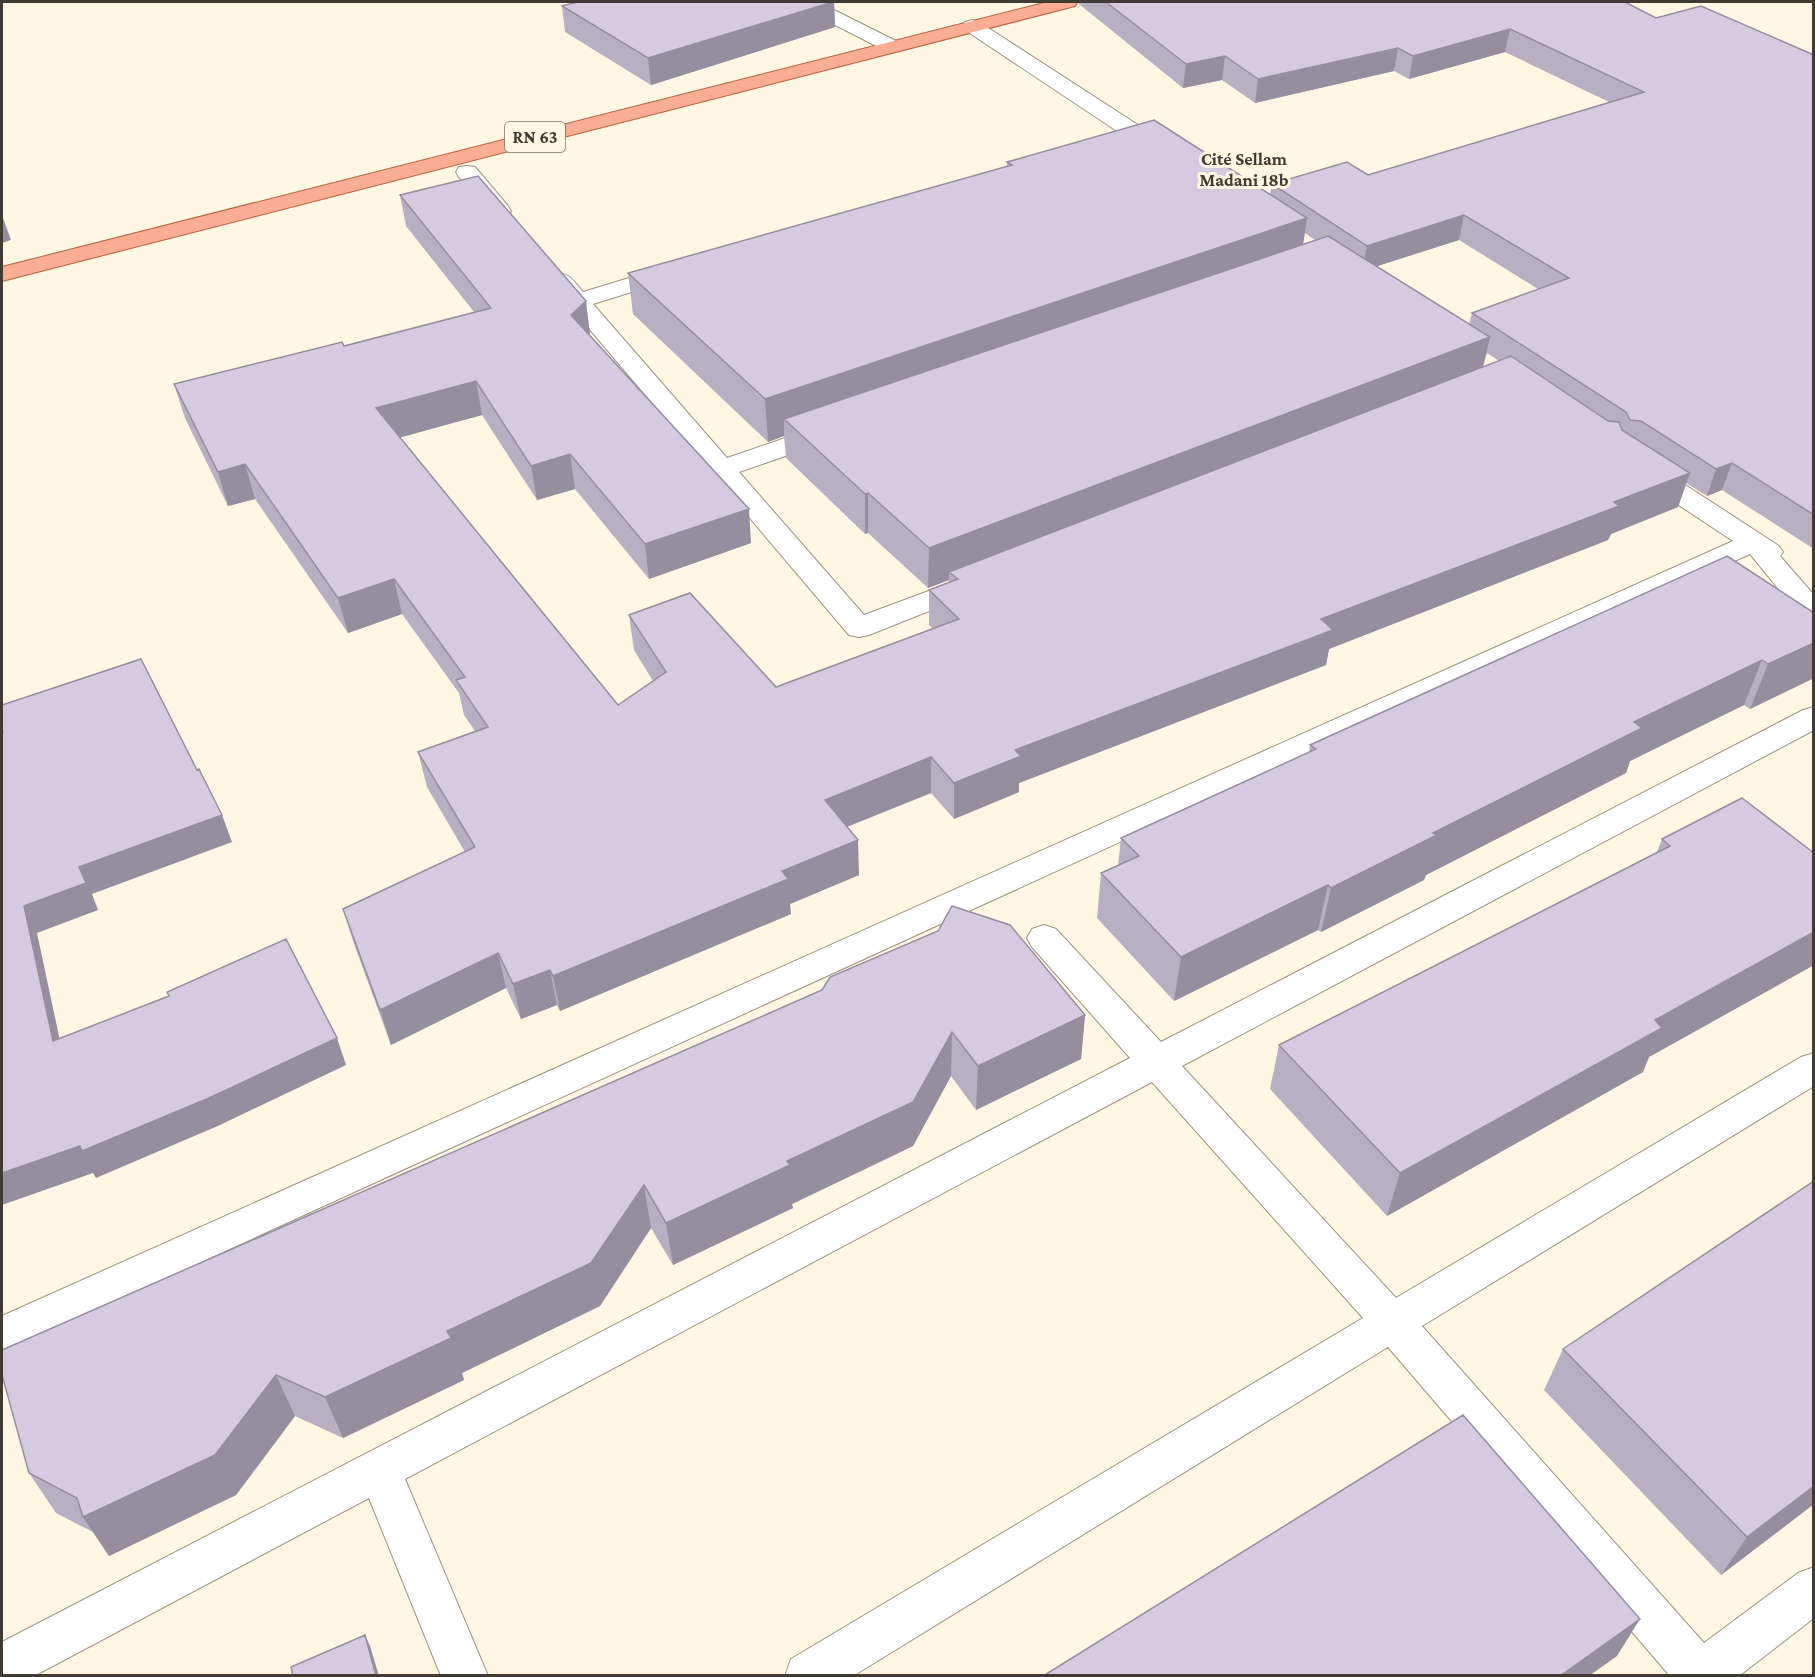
<svg xmlns="http://www.w3.org/2000/svg" width="1815" height="1677" font-family="'Crimson Pro',serif">
  <style>
    .lines { fill: none; stroke-linecap: round; stroke-linejoin: round }
    .street-casing { stroke: #9d947f; stroke-width: 2 }
    .primary-casing { stroke: #b66242; stroke-width: 2 }
    .street { fill: #fff; fill-rule: evenodd }
    .primary { fill: #f9ad92; fill-rule: evenodd }
    .wall { fill: #b7afc2; fill-rule: evenodd }
    .shaded-wall { fill: #958e9e }
    .building { fill: #d5cbe1; stroke: #958e9e; stroke-width: 1.5 }
    .labels { text-anchor: middle; stroke-width: 6; stroke-linejoin: round; paint-order: stroke }
    .shield { fill: #fff6e4; stroke: #797468; stroke-width: 1.5 }
    .shield-label { font-size: 18px; font-weight: bold; fill: #403c33 }
    .far-quarter-label { font-size: 18px; font-weight: bold; fill: #403c33; stroke: #fff6e4 }
  </style>
  <rect width="100%" height="100%" fill="#fff6e4"/>
  <g class="lines">
    <g class="street-casing">
      <path id="street" d="M796,2H818L898,42L901,46L898,50H884L798,6Z
        M972,20L979,22L1172,147L1175,152L1172,157L1164,158L1156,157L965,30L962,26L965,22Z
        M467,166L475,167L508,206L511,211L508,216L500,218L492,216L459,177L456,172L459,167Z
        M672,265L680,267L684,272L680,277L593,304L727,458L817,427L826,425L835,427L839,433L835,439L739,472L864,615L969,576L979,579L983,585L979,591L869,635L859,637L849,635L547,279L551,274C567,270 573,280 583,292Z
        M1644,462L1653,464L1779,546L1783,552L1780,556L1814,595V623L1804,620L1750,554L2,1353V1316L1733,541L1635,476L1631,470L1635,464Z
        M1814,707V730L1182,1066L1396,1298L1801,1057L1814,1053V1086L1422,1326L1704,1643L1798,1573L1814,1567V1618L1739,1676H1670L1388,1347L853,1676H785L791,1659L1363,1318L1152,1082L405,1479L488,1676H441L369,1498L34,1676H2V1642L1130,1058L1032,947L1027,938L1032,929L1044,925L1056,929L1161,1042L1803,710Z"/>
    </g>
    <g class="primary-casing">
      <path id="primary" d="M1048,2H1077L1075,6L2,281V267Z"/>
    </g>
    <use href="#street" class="street"/>
    <use href="#primary" class="primary"/>
  </g>
  <path class="wall" d="M834,2L835,27L651,85L565,32L562,6Z
    M1078,2H1625L1656,18L1814,55V549L1722,490L1707,496L1686,483L1678,507L1611,534L1608,540L1329,649L1326,665L1019,783V792L954,819L931,793L847,827L859,875L790,904L791,914L560,1011L557,1005L521,1019L506,988L391,1045L354,944L343,909L465,852L427,787L418,752L475,731L464,715L459,693L402,614L348,633L255,499L228,506L185,418L174,384L344,346L474,312L406,226L400,195L590,334L589,335L751,543L649,579L575,489L537,500L482,415L400,437L618,705L653,681L634,650L629,615L776,687L933,629L929,625V590L949,583V580L928,588L868,533L865,534L786,458L784,436L768,442L633,314L628,273L1007,167V162L1270,194L1272,184L1368,175L1609,102L1505,52L1409,79L1394,71L1255,103L1222,80L1183,88L1079,4ZM1305,233L1312,238L1315,240L1303,244ZM1459,240L1538,289L1472,313L1469,324L1377,266ZM1487,353L1499,361L1483,367Z
    M1814,613V678L1750,709L1744,705L1630,761L1626,773L1426,875L1424,880L1321,932L1318,930L1174,1001L1097,918L1101,873L1118,866L1121,838L1309,753L1310,745Z
    M1662,839L1814,853V965L1649,1057L1643,1072L1387,1216L1270,1089L1279,1045L1657,852Z
    M822,990L1085,1015L1081,1059L976,1110L951,1076L913,1146L792,1204L793,1208L673,1265L651,1228L600,1306L462,1373L464,1380L343,1438L295,1416L236,1495L109,1556L93,1532L56,1513L29,1473Z
    M1563,1349L1814,1504L1721,1575L1544,1390Z"/>
  <path class="shaded-wall" d="M834,2L835,27L651,85L648,58Z
    M1510,29L1505,52L1409,79L1413,56Z
    M1398,48L1394,71L1255,103L1258,79Z
    M1225,56L1222,80L1183,88L1186,64Z
    M1464,215L1459,240L1362,271L1367,246Z
    M2,218H3L11,240L2,243Z
    M1307,218L1301,258L784,419V436L768,442L765,399Z
    M586,301L590,334L575,348L571,315Z
    M1490,337L1481,375L949,572V580L928,588L929,548Z
    M476,381L482,415L384,442L376,408Z
    M570,454L575,489L537,500L531,466Z
    M1732,463L1722,490L1707,496L1716,469Z
    M245,464L255,499L228,506L218,472Z
    M1690,473L1678,507L1611,534L1608,540L1329,649L1326,665L1019,783V792L954,819V783L1015,750L1321,619L1614,502Z
    M868,493V533L865,534V494Z
    M749,509L751,543L649,579L645,544Z
    M394,579L402,614L348,633L338,598Z
    M1814,643V678L1750,709L1768,664Z
    M1762,660L1744,705L1630,761L1626,773L1426,875L1424,880L1321,932L1331,888L1433,833L1634,722Z
    M931,757V793L826,835L825,800Z
    M222,815L232,842L92,894L98,910L37,933L66,1069L53,1041L24,906L79,867Z
    M858,840L859,875L790,904L791,914L560,1011L553,976L782,871Z
    M1328,885L1318,930L1174,1001L1181,957Z
    M1814,932V965L1649,1057L1643,1072L1387,1216L1400,1173L1655,1020Z
    M498,953L506,988L391,1045L380,1010Z
    M550,970L557,1005L521,1019L513,984Z
    M1085,1015L1081,1059L976,1110L978,1066Z
    M952,1032L951,1076L913,1146L792,1204L793,1208L673,1265L666,1223Z
    M337,1038L346,1065L220,1125L96,1178L93,1173L2,1205V1173Z
    M644,1185L651,1228L600,1306L462,1373L464,1380L343,1438L325,1397L447,1331Z
    M276,1375L295,1416L236,1495L109,1556L83,1517Z
    M1814,1486V1504L1721,1575L1747,1537Z
    M1640,1619L1617,1656L1589,1676H1560Z
    M365,1635L370,1646L379,1676H376Z"/>
  <path class="building" d="M577,2H833L648,58L562,6Z
    M1106,2H1625L1656,18L1701,6L1814,55V515L1732,463L1716,469L1641,421L1630,420L1626,412L1472,313L1569,278L1464,215L1367,246L1272,184L1347,162L1368,175L1644,92L1510,29L1413,56L1398,48L1258,79L1225,56L1186,64Z
    M1154,120L1307,218L765,399L628,273L1012,165L1007,162Z
    M478,176L586,301L571,315L749,509L645,544L570,454L531,466L476,381L376,408L618,705L666,672L629,615L690,593L776,687L959,619L929,590L958,579L949,572L1511,356L1608,421L1619,422L1622,430L1690,473L1614,502L1619,506L1321,619L1333,630L1015,750L1021,756L954,783L931,757L825,800L858,840L782,871L788,879L553,976L550,970L513,984L498,953L380,1010L343,909L475,847L418,752L488,727L456,680L465,677L394,579L338,598L245,464L218,472L174,384L342,342L344,346L491,308L400,195Z
    M1328,236L1490,337L929,548L868,493L865,494L784,419Z
    M1727,556L1814,613V643L1768,664L1762,660L1634,722L1642,728L1433,833L1437,835L1331,888L1328,885L1181,957L1101,873L1139,856L1121,838L1316,749L1310,745Z
    M141,659L197,770L199,769L222,815L79,867L86,883L24,906L53,1041L169,996L167,992L286,939L337,1038L209,1098L82,1151L80,1146L2,1173V733L3,732L2,729V705Z
    M1742,798L1814,853V932L1655,1020L1662,1028L1400,1173L1279,1045L1670,846L1662,839Z
    M952,906L1010,925L1085,1015L978,1066L952,1032L913,1102L787,1161L790,1165L666,1223L644,1185L591,1263L447,1331L451,1338L325,1397L276,1375L215,1455L83,1517L77,1498L29,1473L2,1375V1350L822,990L830,977L938,931Z
    M1814,1181V1486L1747,1537L1563,1349Z
    M1463,1415L1640,1619L1560,1676H1043Z
    M365,1635L376,1676H293L291,1667Z"/>
  <g class="labels">
    <rect class="shield" x="505" y="122" width="60" height="30" rx="4.5"/>
    <g class="shield-label">
      <text x="535" y="143">RN 63</text>
    </g>
    <g class="far-quarter-label">
      <text x="1244" y="165">Cité Sellam<tspan x="1244" dy="21">Madani 18b</tspan></text>
    </g>
  </g>
  <rect width="1815" height="1677" fill="none" stroke="#403c33" stroke-width="6"/>
</svg>
